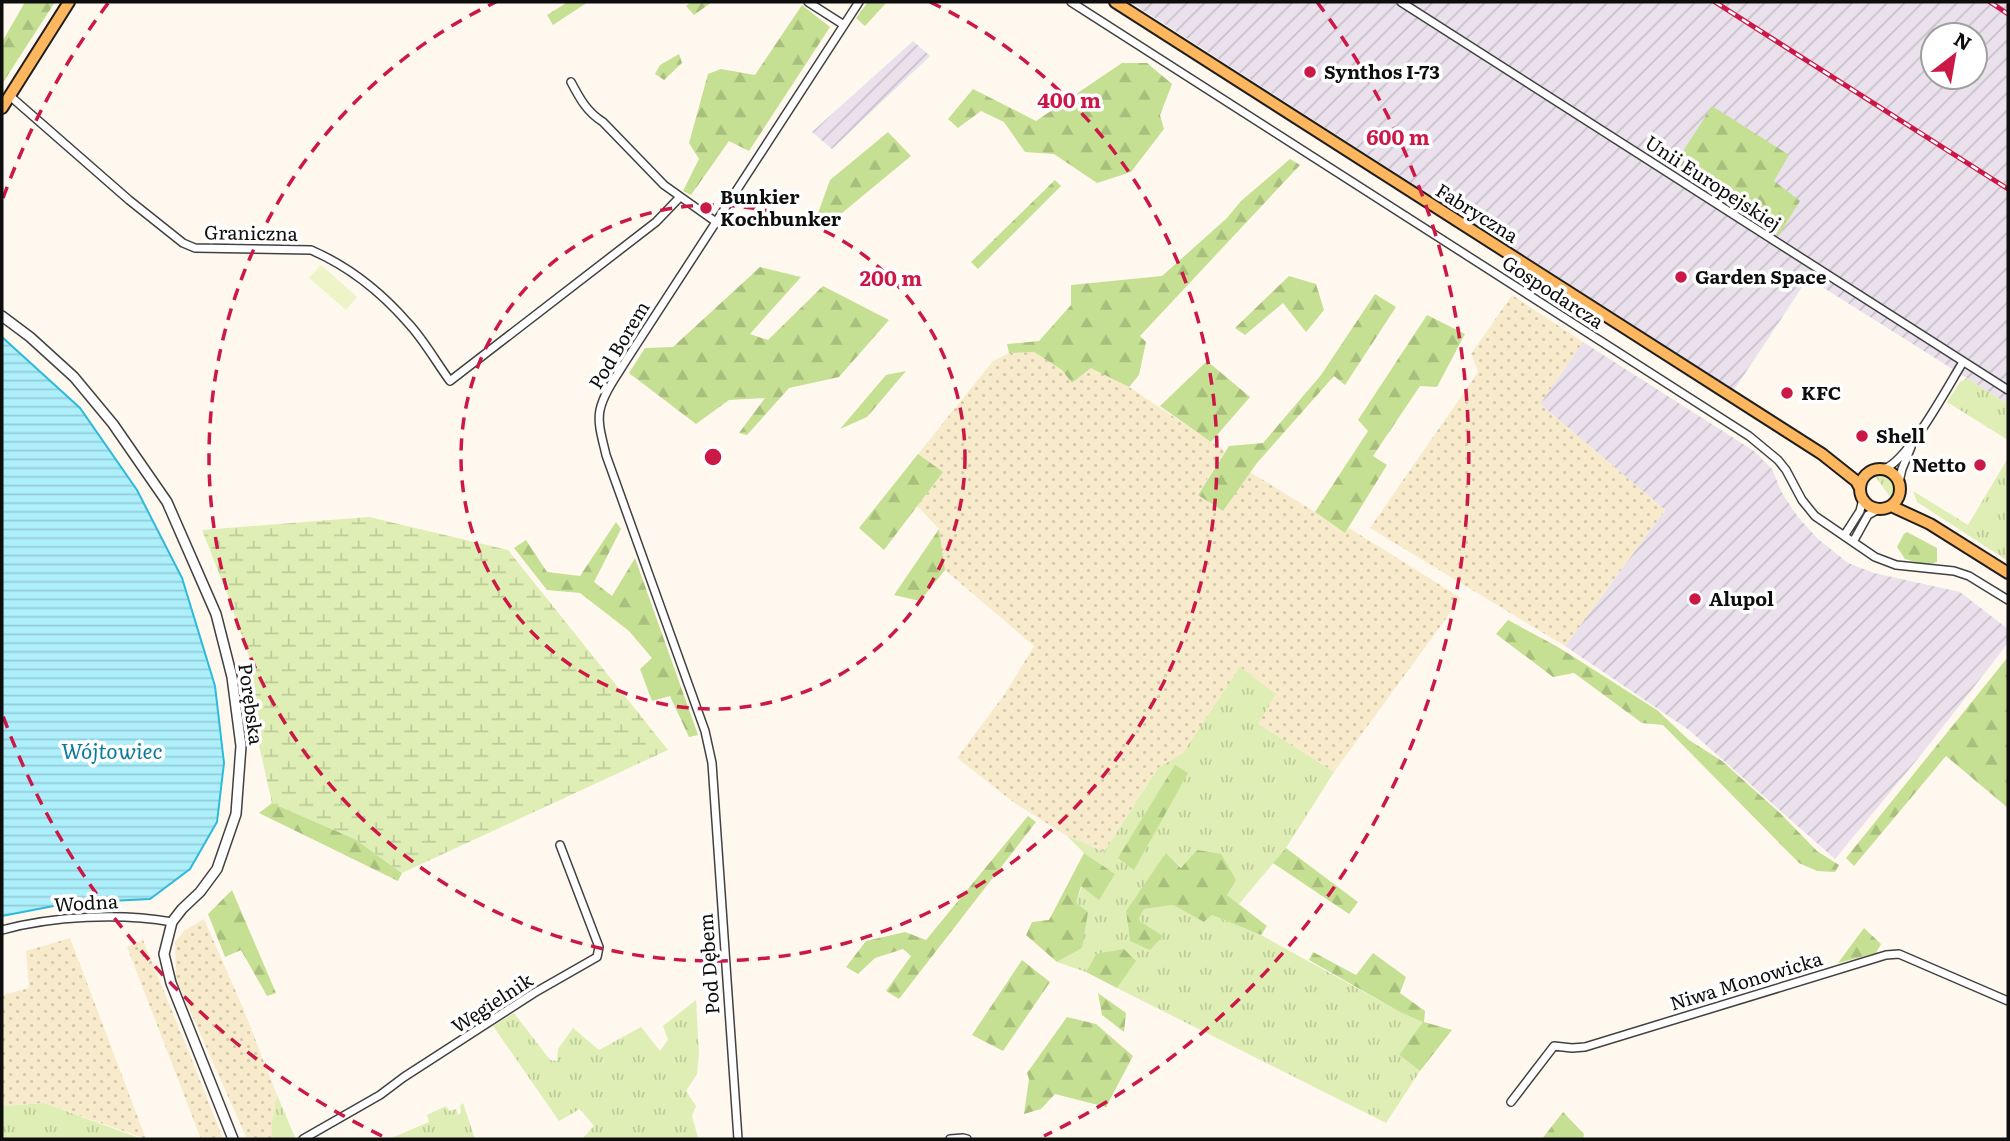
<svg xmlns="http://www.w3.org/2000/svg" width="2010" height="1141" font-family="Literata,serif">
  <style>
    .industrial { fill: url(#industrial-furrows); fill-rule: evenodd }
    .farmland { fill: url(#farmland-dots) }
    .grass { fill: url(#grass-tufts) }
    .forest { fill: url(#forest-firs) }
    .wetland { fill: url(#wetland-marsh) }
    .pitch { fill: #eef4c7 }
    .water { fill: url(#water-rules); stroke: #2dbadb; stroke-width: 2 }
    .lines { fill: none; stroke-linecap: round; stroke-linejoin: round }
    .minor-casing { stroke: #414141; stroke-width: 10 }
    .tertiary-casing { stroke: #414141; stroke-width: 12 }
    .primary-casing { stroke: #1f1f1f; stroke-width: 14 }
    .minor { stroke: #fff; stroke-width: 7 }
    .tertiary { stroke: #fff; stroke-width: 9 }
    .primary { stroke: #ffb75f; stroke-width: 10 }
    .rail-casing { stroke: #cc1846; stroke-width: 5 }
    .rail { stroke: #fff; stroke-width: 2.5; stroke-dasharray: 8; stroke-linecap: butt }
    .ring { fill: none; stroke: #cc1846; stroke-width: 3.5; stroke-dasharray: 12 9 }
    .poi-dot { fill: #cc1846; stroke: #fff; stroke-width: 2.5 }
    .labels { text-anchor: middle; stroke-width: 7; stroke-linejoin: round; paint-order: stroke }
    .poi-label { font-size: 19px; font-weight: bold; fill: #0e0e0e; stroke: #fff; text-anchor: start }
    .street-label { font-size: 19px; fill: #0e0e0e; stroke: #fff }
    .water-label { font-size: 21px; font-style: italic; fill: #0b7b9d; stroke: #fff }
    .centre { fill: #cc1846; stroke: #fff; stroke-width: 3.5 }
    .ring-label { font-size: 21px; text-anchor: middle; font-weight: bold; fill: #cc1846; stroke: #fff; stroke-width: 7; stroke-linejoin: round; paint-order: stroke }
  </style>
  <defs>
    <pattern id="industrial-furrows" width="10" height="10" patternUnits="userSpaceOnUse" patternTransform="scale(1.75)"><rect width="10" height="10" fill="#eae1ed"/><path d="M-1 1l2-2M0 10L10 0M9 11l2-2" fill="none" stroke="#c8c0ca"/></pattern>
    <pattern id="farmland-dots" width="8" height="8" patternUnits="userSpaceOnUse" patternTransform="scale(1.75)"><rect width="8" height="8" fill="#f8ebcc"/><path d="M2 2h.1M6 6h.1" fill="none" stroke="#d3c8ae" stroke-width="1.8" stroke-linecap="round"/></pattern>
    <pattern id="grass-tufts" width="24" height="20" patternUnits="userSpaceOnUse" patternTransform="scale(1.75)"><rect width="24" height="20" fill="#deeeb4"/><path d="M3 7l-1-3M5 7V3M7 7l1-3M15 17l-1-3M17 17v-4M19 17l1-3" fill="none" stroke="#bdcb9a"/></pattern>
    <pattern id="forest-firs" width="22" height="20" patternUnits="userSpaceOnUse" patternTransform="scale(1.75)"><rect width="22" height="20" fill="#c5e092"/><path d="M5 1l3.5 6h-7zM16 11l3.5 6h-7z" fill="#a8bf7d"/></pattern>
    <pattern id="wetland-marsh" width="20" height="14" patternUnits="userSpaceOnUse" patternTransform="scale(1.75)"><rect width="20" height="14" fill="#deeeb4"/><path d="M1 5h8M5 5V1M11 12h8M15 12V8" fill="none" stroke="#bdcb9a"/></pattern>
    <pattern id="water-rules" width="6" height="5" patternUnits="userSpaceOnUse" patternTransform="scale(1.75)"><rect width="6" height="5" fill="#aeeffc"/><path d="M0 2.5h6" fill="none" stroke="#94ccd7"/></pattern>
  </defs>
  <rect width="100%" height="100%" fill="#fff8ef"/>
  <path class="industrial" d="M1130,2H2008V404L1808,278L1734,390ZM1933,35H1975V77H1933Z
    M913,41L930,56L832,149L812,132Z
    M1583,342L1754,451L1772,469L1782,493L1798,517L1818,539L1848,563L1874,573L1960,592L2008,629V643L1924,751L1835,859L1689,730L1565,646L1665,510L1540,404Z"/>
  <path class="farmland" d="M1512,295L1583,342L1540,404L1665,510L1565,646L1370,528L1478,372L1471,354Z
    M1034,352L1062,370L1072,383L1091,367L1129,387L1225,451L1198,494L1223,511L1250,472L1315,512L1345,533L1349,528L1461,598L1334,772L1257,724L1275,694L1241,668L1183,753L1158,768L1104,852L1067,836L1016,804L957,758L1004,695L1034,646L945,570L939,529L917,506L942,472L918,454L993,361L1009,353Z
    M204,919L243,1008L277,1095L271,1128L273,1139H247L176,979L175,942L185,930Z
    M70,938L146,1139L44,1103L2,1106V995L29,988L26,951Z
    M143,940L190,1055L223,1139H201L127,947Z"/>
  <path class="grass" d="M1967,378L2008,404V440L1947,402L1960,382Z
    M2008,458V561L1917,502L1913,491L1968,525Z
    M1875,476C1888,474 1901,485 1891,498Z
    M1240,667L1276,694L1258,724L1334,772L1286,848L1239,904C1215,886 1188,875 1166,854L1126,911L1130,941L1162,936L1138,920L1144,909L1173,905L1204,922L1212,915L1261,935L1400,1012L1424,1022L1399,1055L1420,1071L1386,1123L1117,988L1135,961L1096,954L1086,972L1057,962L1082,948L1076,903L1082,886L1115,874L1084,853L1067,836L1104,852L1158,768L1183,753Z
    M696,1000L699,1054L697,1074L686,1091L696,1106L692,1116L698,1138L701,1139H582L594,1126L580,1109L559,1121L493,1026L514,1013L550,1060L557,1061L558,1049L573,1028L599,1050L641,1027L660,1051L668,1040L663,1026Z
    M277,1095L295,1137L292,1139H273L271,1128Z
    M44,1103L142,1139H2V1106Z
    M463,1103L475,1139H389L429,1122L427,1115L446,1106L449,1111L456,1109L458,1115L461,1113L460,1106Z"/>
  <path class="forest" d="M25,2H55L2,84V42Z
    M568,2H588L553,25L547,15Z
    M691,2H712L694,15L686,6Z
    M868,2H887L865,26L856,18Z
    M802,5L830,27L749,151L729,141L691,195L683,191L699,159L689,143L708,74L721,69L755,75Z
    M679,54L682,63L664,80L655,74L660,65Z
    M1122,63H1147L1172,84L1160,115L1164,129L1131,172L1097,183L1054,154L1025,152L1004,122L981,111L958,128L948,119L973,89L1036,121Z
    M1712,106L1789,155L1774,181L1800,201L1779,235L1673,167Z
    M888,132L911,156L825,227L817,216L830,180Z
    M1290,159L1300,165L1140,336L1146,342L1139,375L1129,387L1091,368L1072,383L1062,370L1034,352L1009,353L1007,344L1039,341L1071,305V285L1162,276L1227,218L1241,201Z
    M1055,180L1061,186L978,269L971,262Z
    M760,267L801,277L750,334L768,340L823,286L889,320L839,377L789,388L747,435L739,433L765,398L729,400L696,424L629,373L645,348L673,347Z
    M1289,276L1316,284L1324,310L1306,332L1283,303L1245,335L1235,328Z
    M1375,294L1396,307L1345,385L1334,376L1257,463L1223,511L1198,495L1229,446L1263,443L1321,375Z
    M1427,315L1465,334L1437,387L1420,386L1373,456L1387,465L1345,533L1315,512L1368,431L1358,420Z
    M1207,361L1250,397L1211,442L1160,406Z
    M906,371L867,417L840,429L886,375Z
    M918,454L943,472L884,550L859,528Z
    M616,522L621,529L594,582L612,596L635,558L698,735L689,737L670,696L652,701L640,669L652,658L629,631L580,593L547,590L514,548L526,540L547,572L580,576Z
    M939,529L945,570L920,601L894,595Z
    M1907,532L1937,548V562L1926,565L1905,559L1897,547L1904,534Z
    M1508,620L1558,647L1657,710L1689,740L1722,761L1780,813L1817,851L1839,865L1835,872L1817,871L1799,863L1663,725L1642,723L1574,673L1553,677L1496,634Z
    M2008,657V808L1946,756L1854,866L1846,858Z
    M1175,765L1188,773L1134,870L1118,858Z
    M272,803L355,839L402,873L398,881L259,813Z
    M1028,816L1036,822L899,999L886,991L911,956L903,949L875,958L858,974L846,967L866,941L905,932L926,940Z
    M1286,848L1358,902L1349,914L1273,863Z
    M1197,850L1221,854L1236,880L1227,895L1267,926L1261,935L1212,915L1204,922L1173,905L1144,909L1138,920L1163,936L1150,950L1130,941L1126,911L1166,853L1181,868Z
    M1084,853L1115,874L1099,900L1081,886L1076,903L1088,912L1082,948L1057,962L1026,935L1032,922L1049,920Z
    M232,890L276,993L267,996L241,950L225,957L208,914Z
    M1864,928L1881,944L1876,953L1838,963Z
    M1124,949L1136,961L1117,988L1086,972L1096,954Z
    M1313,952L1356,975L1373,953L1406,977L1400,993L1425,1011L1424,1022L1452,1030L1420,1071L1399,1055L1423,1022L1400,1012L1309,960Z
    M1022,960L1050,982L1003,1051L972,1035Z
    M1098,993L1126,1013L1124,1032L1102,1015Z
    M1067,1017L1096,1024L1133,1056L1106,1107L1055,1094L1041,1109L1024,1114L1029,1079L1027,1073Z
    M1563,1112L1584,1134L1583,1139H1542Z"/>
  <path class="wetland" d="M369,517L508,550L668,750L402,873L355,839L272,803L258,741L250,659L228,596L202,530Z"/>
  <path class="pitch" d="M321,265L357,297L346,310L309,278Z"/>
  <path class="water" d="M2,337L80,408L137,490L182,578L215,686L224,763L217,822L190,869L150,899L69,903L2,916Z"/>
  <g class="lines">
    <g class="minor-casing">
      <path id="minor" d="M808,2L844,25
        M1071,2L1749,436L1778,460L1786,470L1802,500L1815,516L1875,557L1896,565L1954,571L1969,576L2008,600
        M1401,2L2008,390
        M571,82C580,99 587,112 603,122L664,185L716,222
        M10,96L129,200L183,243L195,248L311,250C348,266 381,292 408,323C424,340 436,362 450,381L656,222L680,197
        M1884,469C1909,460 1948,386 1963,362
        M1899,482L1902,469L1911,447
        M1844,536L1860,511L1863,499
        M1853,542L1868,515L1879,509
        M2,930C53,916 120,913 172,922
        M1511,1102L1554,1046L1572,1048L1585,1047L1886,955L1899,954L2008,1001
        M303,1139L380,1095L404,1077L534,993L597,957L599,947L560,845
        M738,1139L712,763L705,731L606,455C603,441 597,424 600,410C604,392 618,374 627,359L859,2
        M950,1139L963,1138L967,1139"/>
    </g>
    <g class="tertiary-casing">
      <path id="tertiary" d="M2,316L30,337L74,377L113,424L167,502L216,614L232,677L241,746L236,814L217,869L200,892L182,909L172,922L164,954L171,983L233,1139"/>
    </g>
    <g class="primary-casing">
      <path id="primary" d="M1115,2L1822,454L1856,481L1860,488
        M2,108L69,2
        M1860 489a20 20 0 1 1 40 0a20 20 0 1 1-40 0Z
        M1891,506L1930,524L2008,573"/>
    </g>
    <use href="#minor" class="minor"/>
    <use href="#tertiary" class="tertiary"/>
    <use href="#primary" class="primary"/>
    <g class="rail-casing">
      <path id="rail" d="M1715,2L2008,189
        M1990,2L2008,14"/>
    </g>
    <use href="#rail" class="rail"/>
  </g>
  <g class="ring">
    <circle cx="713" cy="457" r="252"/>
    <path d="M930 2A504 504 0 1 1 496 2"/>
    <path d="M382 1136A756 756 0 0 1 3 716M3 198A756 756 0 0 1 109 2M1317 2A756 756 0 0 1 1044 1136"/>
  </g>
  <g class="poi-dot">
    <circle cx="1310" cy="72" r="7"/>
    <circle cx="706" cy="208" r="7"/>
    <circle cx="1681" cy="277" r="7"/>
    <circle cx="1787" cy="393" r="7"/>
    <circle cx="1862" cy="436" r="7"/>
    <circle cx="1980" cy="465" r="7"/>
    <circle cx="1695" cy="599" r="7"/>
  </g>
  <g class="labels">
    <g class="poi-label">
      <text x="1324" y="79">Synthos I-73</text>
      <text x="720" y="204">Bunkier<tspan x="720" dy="22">Kochbunker</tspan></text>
      <text x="1695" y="284">Garden Space</text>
      <text x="1801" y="400">KFC</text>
      <text x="1876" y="443">Shell</text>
      <text x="1966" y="472" text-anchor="end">Netto</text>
      <text x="1709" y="606">Alupol</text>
    </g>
    <g class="street-label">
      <text transform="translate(1713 183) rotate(33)" y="7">Unii Europejskiej</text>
      <text transform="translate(1477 213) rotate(32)" y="7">Fabryczna</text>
      <text transform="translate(251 233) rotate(1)" y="7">Graniczna</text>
      <text transform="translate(1553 292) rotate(33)" y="7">Gospodarcza</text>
      <text transform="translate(619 345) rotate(-59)" y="7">Pod Borem</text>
      <text transform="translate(251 704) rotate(82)" y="7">Porębska</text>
      <text transform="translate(86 903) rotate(-3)" y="7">Wodna</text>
      <text transform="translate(709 964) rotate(-94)" y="7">Pod Dębem</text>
      <text transform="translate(1746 981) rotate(-17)" y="7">Niwa Monowicka</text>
      <text transform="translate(492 1003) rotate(-33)" y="7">Węgielnik</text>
    </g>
    <g class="water-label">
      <text x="112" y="759">Wójtowiec</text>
    </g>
  </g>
  <circle cx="713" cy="457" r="10" class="centre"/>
  <g class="ring-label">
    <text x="1069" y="108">400 m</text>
    <text x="1398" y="145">600 m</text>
    <text x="891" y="286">200 m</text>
  </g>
  <rect width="2010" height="1141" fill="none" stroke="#0e0e0e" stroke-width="7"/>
  <g transform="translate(1954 56) rotate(31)"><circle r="33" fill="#ffffff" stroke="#9f9f9f" stroke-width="2"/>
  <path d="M0-5L12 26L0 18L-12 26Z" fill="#cc1846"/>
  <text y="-10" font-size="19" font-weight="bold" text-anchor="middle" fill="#0e0e0e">N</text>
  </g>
</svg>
